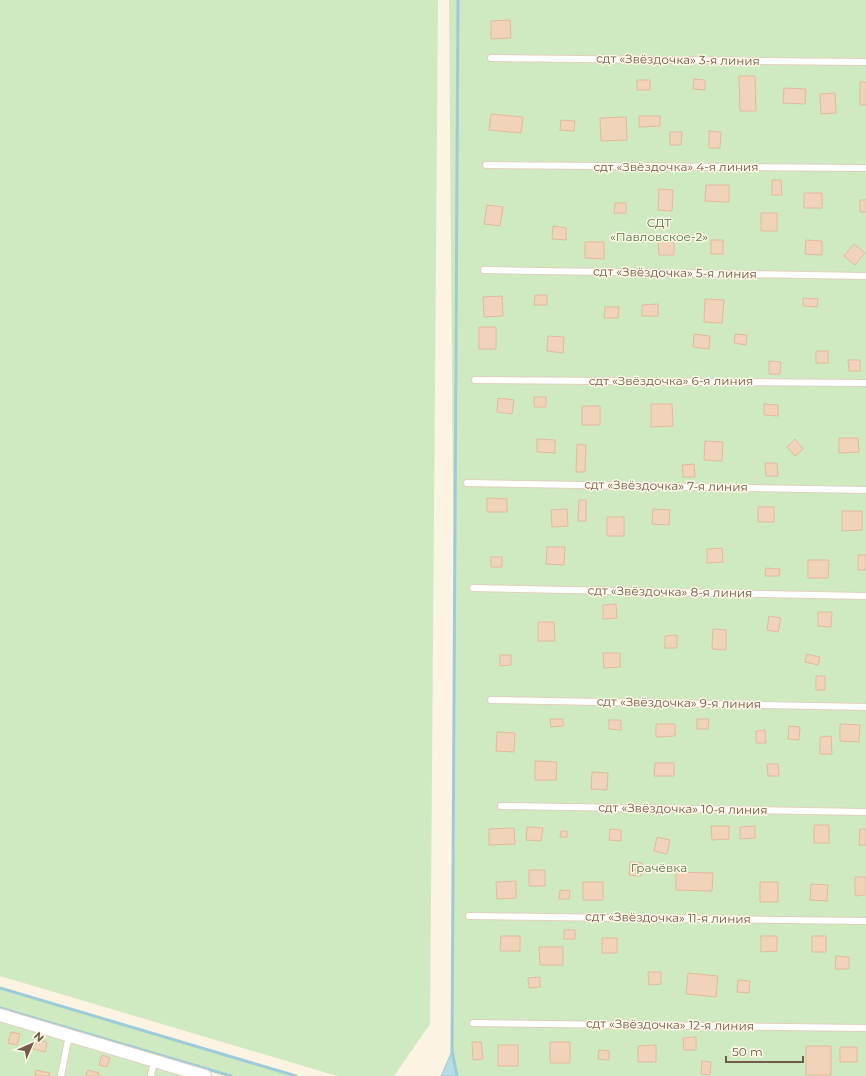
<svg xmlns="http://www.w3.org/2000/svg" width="866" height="1076" font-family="Montserrat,sans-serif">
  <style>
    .green { fill: #cfe9c1 }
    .water { fill: #b7dce5; stroke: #9dcbd7 }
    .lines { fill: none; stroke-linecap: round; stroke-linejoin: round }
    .stream { stroke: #9dcbd7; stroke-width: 3 }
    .building { fill: #f1d3ba; stroke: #e3ba9b }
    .service-casing { stroke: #e0d0be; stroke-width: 8 }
    .minor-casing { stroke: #e0d0be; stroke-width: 14 }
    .service { stroke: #fff; stroke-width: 6 }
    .minor { stroke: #fff; stroke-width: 12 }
    .labels { text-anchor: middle; stroke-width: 3; stroke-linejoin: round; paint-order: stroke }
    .street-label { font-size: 12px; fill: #735a49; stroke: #fff7e8 }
    .park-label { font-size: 12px; fill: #4e7941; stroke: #fff7e8 }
  </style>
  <rect width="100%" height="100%" fill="#fcf3e2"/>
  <path class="green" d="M0,0H438L430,1024L394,1076H337L0,976Z
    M449,0H866V1076H457L452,1051L454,631Z
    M0,988L296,1076H231L0,1008Z
    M0,1014L209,1076H0Z"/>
  <path class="water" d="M452,1051L457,1076H441Z"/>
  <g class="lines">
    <path class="stream" d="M0,988L296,1076
      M0,1008L231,1076
      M457,1076L452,1051L458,0"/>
  </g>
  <path class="building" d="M510,20L511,38L491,39V21Z
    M739,76H755L756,111H740Z
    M694,79L705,80V90L693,89Z
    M637,80H650V90H637Z
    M860,82H866V105H860Z
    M784,88L806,89L805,104L783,103Z
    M835,93L836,113L821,114L820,94Z
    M491,114L523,117L521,133L489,130Z
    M639,116H660V126L639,127Z
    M626,117L627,140L601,141L600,118Z
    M561,120L575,121L574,131L560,130Z
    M709,131L721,132L720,148H709Z
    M670,132H682L681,145H670Z
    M772,180H781L782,195H772Z
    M706,185H729V202L705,201Z
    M659,189L673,190L672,211L658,210Z
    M804,193H822V208H804Z
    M860,200H866V212H860Z
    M615,203H626V213H614Z
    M487,205L503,207L500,226L484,224Z
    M761,213H777V231H761Z
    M553,226L566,228V240L552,239Z
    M711,240H723V254H711Z
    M806,240L822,241V255L805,254Z
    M658,241H674V255H659Z
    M585,242H604V259L585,258Z
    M854,244L865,253L855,265L844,256Z
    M535,295H547V305H534Z
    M502,296L503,316L484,317L483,297Z
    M803,298L818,299L817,307L803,306Z
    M705,299L724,300L722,323L704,322Z
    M658,304V316H642V305Z
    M605,307H619L618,318H604Z
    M479,327H496V349H479Z
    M694,334L710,336L709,349L693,347Z
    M735,334L747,335L746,345L734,343Z
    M548,336L564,337L563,353L547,351Z
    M816,351H828V363H816Z
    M848,360H860V371H849Z
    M769,361L781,362L780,374H769Z
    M534,397H546V407H534Z
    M498,398L514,400L512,414L497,412Z
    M651,404H672L673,426L651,427Z
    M764,404L778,405V416L764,415Z
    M582,406H600V425H582Z
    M839,438H858L859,452L839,453Z
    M537,439L555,440V453L537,452Z
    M795,439L803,449L795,456L787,447Z
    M705,441L723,442L722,461L704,460Z
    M577,444L586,445L585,472H576Z
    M765,463H777L778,476H766Z
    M694,464L695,477H683L682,465Z
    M487,498L507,499V512H487Z
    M579,500H586V521H578Z
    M758,507H774V522H758Z
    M567,509L568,526L552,527L551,510Z
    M653,509L670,510L669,525L652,524Z
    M842,511H862V530L842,531Z
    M607,517H624V536H607Z
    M547,547H565L564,565L546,564Z
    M722,548L723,562L707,563V549Z
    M858,555H866V570H858Z
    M491,557H502V567H491Z
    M808,560H829L828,578H808Z
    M766,568L780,569L779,576H765Z
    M616,604L617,618L603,619V605Z
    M818,612H832L831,627L818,626Z
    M769,616L781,618L778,632L767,630Z
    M538,622H554L555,641H538Z
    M713,629L726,630V650L712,649Z
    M677,635V648H665V636Z
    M603,653H620V667L604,668Z
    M807,654L820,657L818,665L805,662Z
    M500,655H511V665L500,666Z
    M816,676H825V690H816Z
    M550,719H563V726L551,727Z
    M697,719H709L708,729H697Z
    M609,720H621V730L609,729Z
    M656,724H675V736L656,737Z
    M840,724L860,725L859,742L840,741Z
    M789,726L800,727L799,740L788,739Z
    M765,730L766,743H756V731Z
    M497,732L515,733L514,752L496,751Z
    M831,736L832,754H820V737Z
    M535,761L557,762L556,780H535Z
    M655,763H674V776H654Z
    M767,764H778L779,776H768Z
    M592,772L608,773L607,790L591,789Z
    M814,825H829V843H814Z
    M711,826H729V839L712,840Z
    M755,826V838L740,839V827Z
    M527,827L543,828L541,841L526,840Z
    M514,828L515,844L489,845V829Z
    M610,829L621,830V841L609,840Z
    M860,829H866V845H859Z
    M561,831H567V837H560Z
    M657,837L670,840L667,854L654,851Z
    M630,862L642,863L641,876L629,875Z
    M529,870H545V886H529Z
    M676,872L713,873L712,891L676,890Z
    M855,877H866V895L855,896Z
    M516,881V898L497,899L496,882Z
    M583,882H603V900H583Z
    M760,882H778V902H760Z
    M811,884L828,885L827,901L810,900Z
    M560,890L570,891L569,899H559Z
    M564,930H575V939H564Z
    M501,936H520V951H500Z
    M761,936H777V951L761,952Z
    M812,936H826V952H812Z
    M602,938H617V953H602Z
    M539,947H563V965H540Z
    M836,956L849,957V969H835Z
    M648,972H661V984L649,985Z
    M688,973L718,976L716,997L686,994Z
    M540,977V987L529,988L528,978Z
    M738,980L750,981L749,993L737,992Z
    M11,1032L20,1034L17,1045L8,1043Z
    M696,1037V1050H684L683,1038Z
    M35,1039L47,1042L45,1052L33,1049Z
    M472,1042H481L483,1059L473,1060Z
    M550,1042H570V1063H550Z
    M498,1045H518V1066H498Z
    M656,1045V1062H638V1046Z
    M806,1046H831V1075H806Z
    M840,1047H857V1062H840Z
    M599,1050L609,1051V1060L598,1059Z
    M102,1055L110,1058L107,1067L99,1065Z
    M702,1061L711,1062L710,1075L701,1074Z
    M36,1070L50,1073L49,1076H35Z
    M88,1070L99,1073L98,1076H86Z"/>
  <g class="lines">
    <g class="service-casing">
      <path id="service" d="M491,58L866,62
        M486,165L866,168
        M484,270L866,276
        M475,380L866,383
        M467,483L866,490
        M473,588L866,596
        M491,700L866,707
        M501,806L866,812
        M469,916L866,921
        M473,1023L866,1028
        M61,1076L69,1035
        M151,1076L154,1061"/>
    </g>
    <g class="minor-casing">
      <path id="minor" d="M0,1015L205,1076"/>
    </g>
    <use href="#service" class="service"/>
    <use href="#minor" class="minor"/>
  </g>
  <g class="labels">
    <g class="street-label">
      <text transform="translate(678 60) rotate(1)" y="4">сдт «Звёздочка» 3-я линия</text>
      <text x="676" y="171">сдт «Звёздочка» 4-я линия</text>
      <text transform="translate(675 273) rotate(1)" y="4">сдт «Звёздочка» 5-я линия</text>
      <text x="671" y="385">сдт «Звёздочка» 6-я линия</text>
      <text transform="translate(666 486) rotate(1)" y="4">сдт «Звёздочка» 7-я линия</text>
      <text transform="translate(670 592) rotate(1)" y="4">сдт «Звёздочка» 8-я линия</text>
      <text transform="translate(679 703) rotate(1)" y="4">сдт «Звёздочка» 9-я линия</text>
      <text transform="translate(683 809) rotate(1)" y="4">сдт «Звёздочка» 10-я линия</text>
      <text transform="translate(668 918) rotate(1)" y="4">сдт «Звёздочка» 11-я линия</text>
      <text transform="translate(670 1025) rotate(1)" y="4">сдт «Звёздочка» 12-я линия</text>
    </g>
    <g class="park-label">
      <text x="659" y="227">СДТ<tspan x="659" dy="14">«Павловское-2»</tspan></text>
      <text x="659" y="872">Грачёвка</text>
    </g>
  </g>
  <g transform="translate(32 1044) rotate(45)" stroke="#fff7e8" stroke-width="3" paint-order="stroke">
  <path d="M0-3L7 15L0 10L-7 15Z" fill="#735a49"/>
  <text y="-6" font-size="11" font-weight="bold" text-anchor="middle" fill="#735a49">N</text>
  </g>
  <path d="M726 1056v6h77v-6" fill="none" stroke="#735a49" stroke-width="2"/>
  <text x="732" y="1056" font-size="12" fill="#735a49" stroke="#fff7e8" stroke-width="3" paint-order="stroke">50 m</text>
</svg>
